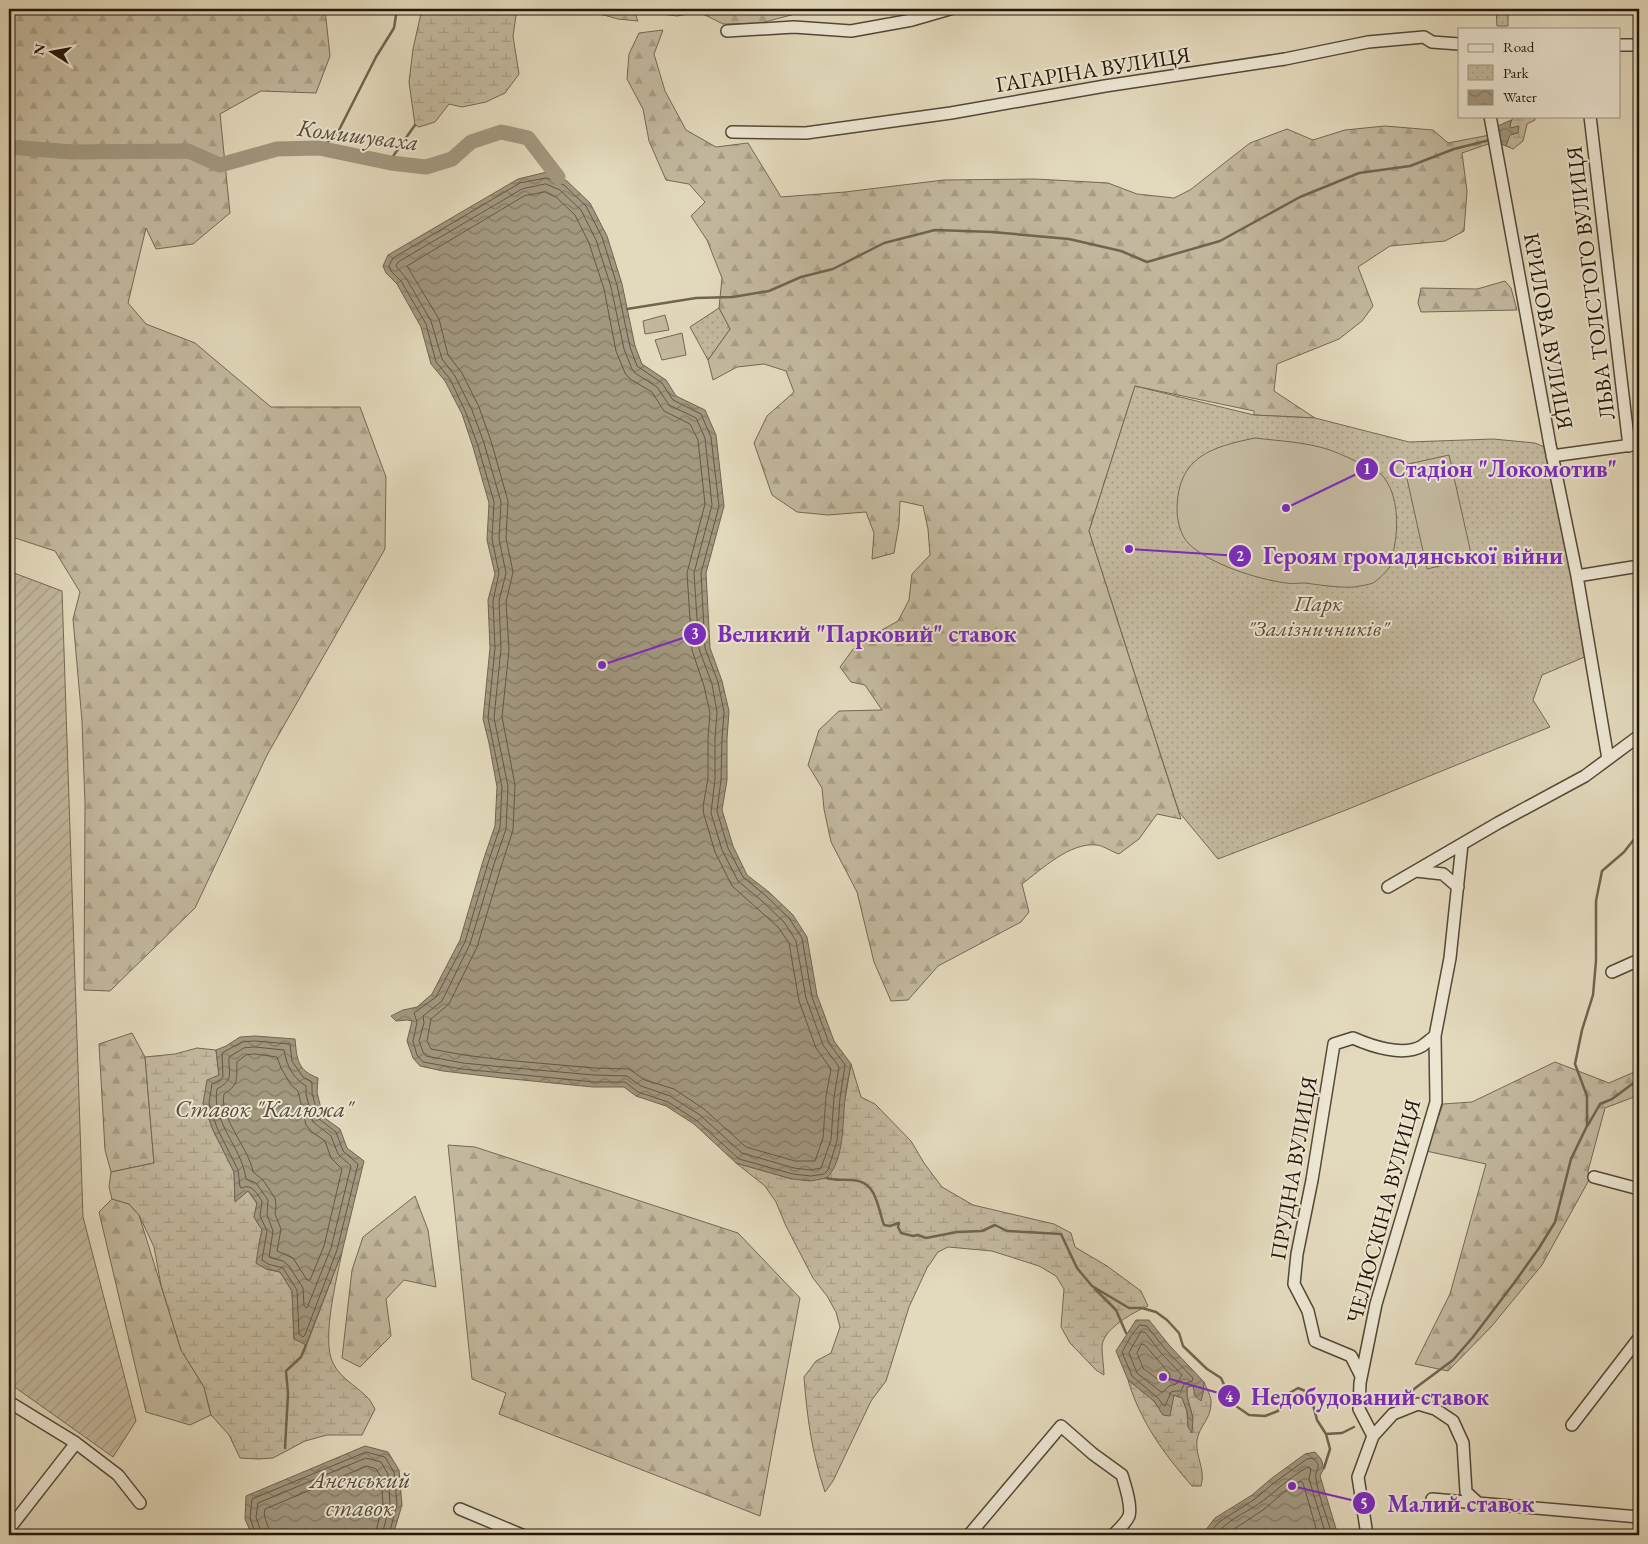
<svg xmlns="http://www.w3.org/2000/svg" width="1648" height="1544" font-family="'EB Garamond',serif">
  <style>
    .forest { fill: url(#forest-firs); stroke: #746854 }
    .wetland { fill: url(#wetland-marsh); stroke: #746854 }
    .park { fill: url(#park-dots); stroke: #746854 }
    .garden { fill: url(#garden-furrows); stroke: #746854 }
    .pitch { fill: #c3b89e; stroke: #746854 }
    .water { fill: url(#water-waves); stroke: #706450 }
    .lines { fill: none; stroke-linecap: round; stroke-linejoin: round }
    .shore { stroke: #635844; stroke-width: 1 }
    .stream { stroke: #706450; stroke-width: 2.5 }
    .river { stroke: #a2977f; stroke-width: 15 }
    .minor-casing { stroke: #544836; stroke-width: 14 }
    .minor { stroke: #ede6d3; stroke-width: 11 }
    .labels { text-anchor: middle; stroke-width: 4; stroke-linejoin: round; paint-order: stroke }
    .street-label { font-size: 22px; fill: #241809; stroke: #ede6d3 }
    .park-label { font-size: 22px; font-style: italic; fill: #544836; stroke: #ede6d3 }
    .water-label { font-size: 24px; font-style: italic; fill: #564b38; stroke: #ede6d3 }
    .leader { fill: none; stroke: #7b2cbf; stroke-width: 2 }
    .callout-dot { fill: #7b2cbf; stroke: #ede6d3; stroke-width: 2 }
    .mark-label { font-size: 15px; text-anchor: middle; font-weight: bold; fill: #fff }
    .callout-label { font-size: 24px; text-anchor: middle; font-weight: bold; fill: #7b2cbf; stroke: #ede6d3; stroke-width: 4; stroke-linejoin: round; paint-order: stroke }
  </style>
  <defs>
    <pattern id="forest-firs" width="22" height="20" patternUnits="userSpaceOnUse" patternTransform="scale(1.25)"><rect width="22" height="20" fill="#c3b89e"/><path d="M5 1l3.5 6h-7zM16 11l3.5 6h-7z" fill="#a79d87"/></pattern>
    <pattern id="wetland-marsh" width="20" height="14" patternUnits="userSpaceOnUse" patternTransform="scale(1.25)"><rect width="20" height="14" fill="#c3b89e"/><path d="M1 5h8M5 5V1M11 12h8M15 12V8" fill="none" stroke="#a79d87"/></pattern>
    <pattern id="park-dots" width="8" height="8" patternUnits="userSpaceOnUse" patternTransform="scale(1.25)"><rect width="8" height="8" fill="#c3b89e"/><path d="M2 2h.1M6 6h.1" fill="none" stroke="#a79d87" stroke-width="1.8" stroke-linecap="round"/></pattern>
    <pattern id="garden-furrows" width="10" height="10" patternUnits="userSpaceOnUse" patternTransform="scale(1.25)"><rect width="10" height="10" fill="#c3b89e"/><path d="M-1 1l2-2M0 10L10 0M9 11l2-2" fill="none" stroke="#a79d87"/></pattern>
    <pattern id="water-waves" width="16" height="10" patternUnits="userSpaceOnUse" patternTransform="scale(1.25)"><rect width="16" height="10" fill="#a2977f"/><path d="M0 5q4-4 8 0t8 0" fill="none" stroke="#847a66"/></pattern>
  </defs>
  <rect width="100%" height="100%" fill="#e3d9bc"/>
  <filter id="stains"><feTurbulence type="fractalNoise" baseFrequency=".004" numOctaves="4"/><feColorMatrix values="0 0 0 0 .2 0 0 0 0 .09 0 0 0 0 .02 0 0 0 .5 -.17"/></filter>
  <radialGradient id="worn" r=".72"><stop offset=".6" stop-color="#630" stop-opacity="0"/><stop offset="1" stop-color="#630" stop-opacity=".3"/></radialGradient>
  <path class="forest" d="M9,9H325L330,56L316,93L261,91L220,114L230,213L193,244L156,249L146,228L128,303L146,324L195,343L271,407H360L386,477L385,549L267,755L195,908L110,991L84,990L85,804L82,721L73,619L80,592L55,551L9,536Z
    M594,9H633L638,21L618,19L593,12Z
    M658,9H814L761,23L723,24L699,12L677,16L661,14Z
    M663,30L654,54L665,91L686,130L716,147L748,143L781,197L845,192L944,180L1035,179L1108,183L1137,194L1174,198L1190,190L1250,143L1287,129L1313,140L1345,130L1385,126L1433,130L1448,143L1490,135L1491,143L1462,153L1467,191L1464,231L1445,241L1390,246L1358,267L1373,306L1362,321L1339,339L1277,364L1274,391L1315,418L1254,415V411L1135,386L1089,531L1181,819L1157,814L1139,839L1119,854C1112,852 1104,846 1097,845C1070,842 1042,869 1022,884L1029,912L1021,922L938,966L908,1000L891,1001L874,962L857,892L831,842L824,809L822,788L808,765L819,730L839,711L882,710L865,685L851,682L840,667L857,644L898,621L909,600L912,574L930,555L928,529L923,506L900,501L899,524L894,553L872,559L874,533L866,512L828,515L797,512L772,495L754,443L767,416L794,392L786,371L764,364L737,367L713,380L708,360L730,329L719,308L722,278L707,240L691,216L705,202L689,184L666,180L649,141L643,109L627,79L629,54L639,33Z
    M1505,281L1511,288L1517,310L1421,312L1418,303L1421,288L1477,289Z
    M132,1033L145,1057L154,1163L111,1172L105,1150L99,1044Z
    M1555,1062L1609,1083L1639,1070V1095L1605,1108L1588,1171L1589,1180L1542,1265L1491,1327L1448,1371L1415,1364L1450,1294L1486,1164L1426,1151L1443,1104L1472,1102Z
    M448,1145L475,1147L738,1233L800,1298L760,1516L499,1414L506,1393L472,1379Z
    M415,1196L428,1230L436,1287L404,1280L386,1299L391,1336L360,1367L342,1358L352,1270L363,1237Z
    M112,1199L129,1204L139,1215L181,1350L204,1387L211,1415L190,1425L146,1412L99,1212Z"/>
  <path class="wetland" d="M422,9H517L513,36L519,74L505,93L486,102L462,107L449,104L435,122L419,127L415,125L409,82L413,49Z
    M1514,116H1534L1535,120L1527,124L1523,141L1513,149L1506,146C1509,137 1508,124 1514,116Z
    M197,1048L216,1050L219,1076L203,1103L213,1130L234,1172L235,1201L248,1190L257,1204L254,1217L262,1230L259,1244L266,1269L280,1272L292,1291L294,1339L307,1344L342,1252C337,1278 321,1340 333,1363C340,1378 355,1385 366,1396C370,1399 372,1404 375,1409L362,1435H327L305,1441L273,1458L258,1459L240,1458L229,1435L211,1415L204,1387L181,1350L161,1285L154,1247L139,1215L129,1204L112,1199L109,1187L111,1172L154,1163L145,1057L175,1054Z
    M851,1064L861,1097L875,1104L911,1141L924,1163L942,1187L973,1205L1054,1224L1071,1233L1075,1247L1107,1266L1141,1291L1148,1306C1134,1312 1102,1329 1102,1347C1102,1357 1104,1366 1104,1375L1096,1370L1070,1343L1061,1327L1064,1289L1056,1276L1039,1266L992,1251L948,1247L938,1252L927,1268L909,1307L886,1381L871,1401L833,1481L825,1492C812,1453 807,1418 804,1377L816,1361L831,1353L840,1327L836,1312L827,1296L813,1278L786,1226L776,1202L765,1186L736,1163L792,1179L845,1099Z
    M1128,1380L1154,1401L1163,1415L1172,1403L1174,1395L1182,1398L1187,1411L1188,1427L1193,1418L1187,1396V1387L1193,1386L1203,1393L1204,1382C1206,1388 1212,1397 1211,1404C1211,1418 1199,1427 1197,1440C1195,1456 1206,1470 1201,1486H1192C1164,1454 1140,1421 1128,1380Z"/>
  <path class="park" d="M1496,9H1508V26H1497Z
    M719,308L730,329L708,360L690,327Z
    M1135,386L1254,415L1315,418L1409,442L1493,439L1535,443L1547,448L1587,656L1542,675L1533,700L1550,727L1346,810L1218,859L1179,812L1089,531Z"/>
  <path class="garden" d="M14,573L62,591L83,1217L136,1421L113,1457L9,1383V579Z"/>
  <path class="pitch" d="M665,315L669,330L645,334L643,321Z
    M682,333L686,355L662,360L655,340Z
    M1255,438C1279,441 1306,442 1330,450C1341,454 1353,460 1364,465C1369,467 1377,470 1381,474C1400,494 1399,532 1392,557C1392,560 1391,565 1389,568C1386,572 1377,581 1373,583C1368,585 1359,586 1354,587C1337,588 1321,585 1305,583C1299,583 1292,584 1286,583C1256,579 1210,564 1189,544C1180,535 1177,520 1177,508C1178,457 1211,447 1255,438Z
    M1449,455L1472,558L1427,569L1404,465Z"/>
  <path class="water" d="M1511,120L1510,128L1519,126L1518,133L1510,135L1506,146L1501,144L1497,138L1498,126Z
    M547,172L567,181L590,203L607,236L622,284L635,346L642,364L666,380L676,396L705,410L716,435L724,506L706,573L710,648L722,681L729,711L727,739V780L722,810L733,846L747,875L769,892L793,915L807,937L817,995L834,1041L851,1064C849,1076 846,1088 845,1099C842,1124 845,1158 827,1178L810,1181L792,1179L736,1163L694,1124L666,1106L636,1096L624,1087H593L502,1078L443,1071L420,1066L413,1058L407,1041L412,1021L407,1020L396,1021L391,1016L403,1010L417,1007L432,994L460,940L483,861L495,826L497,787L489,743L483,719L490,648L488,600L495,574L487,540L489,503L473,447L462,414L445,381L431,364L421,327L397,284L386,273L383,266L388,255L518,179Z
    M255,1036L295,1039C297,1059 297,1070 318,1078L317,1092L323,1117L340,1129L347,1148L364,1161L342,1252L306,1345L294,1339L292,1291L280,1272L266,1269L256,1263L259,1244L262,1230L254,1217L257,1203L248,1191L235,1202L234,1172L213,1130L203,1103L207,1080L219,1075L216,1050L226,1046L240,1037Z
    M1136,1320H1149L1169,1345L1204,1382L1203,1393L1201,1401L1195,1396L1193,1386L1187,1387V1396L1193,1418L1192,1433L1188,1427L1187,1411L1182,1398L1174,1395L1170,1416L1163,1415L1154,1401L1128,1380L1116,1351Z
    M365,1446L388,1452L399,1470L402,1505L393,1535H252L245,1519L246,1496Z
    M1315,1452L1321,1459L1324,1468L1320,1476L1338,1535H1205V1531L1215,1518L1252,1495L1272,1478L1305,1454Z"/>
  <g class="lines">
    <path class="shore" d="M547,178L564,185L586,206L602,237L617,285L630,347L637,366L662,383L673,400L701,414L711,437L719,506L701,573L705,648L718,682L724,712L722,739L721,780L717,811L728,848L743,877L766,896L789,918L802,938L812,997L829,1043L845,1065L840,1098L837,1141L828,1170L824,1174L811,1176L793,1174L739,1159L696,1120L668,1102L638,1092L625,1082H594L503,1073L462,1069L423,1062L417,1055L413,1041L417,1022L414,1013L436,997L465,942L488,863L500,827L502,787L488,718L495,648L493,601L499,573L492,539L494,502L478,446L466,413L450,379L436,362L426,324L401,281L391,271L389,266L393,258L520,183Z
      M546,184L560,190L581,210L596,240L611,287L624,349L632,369L635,373L657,387L669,405L696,418L705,438L712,505L694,573L699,649L712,684L717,712L715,739V779L711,813L722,850L738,881L762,901L784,922L796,941L806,998L823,1045L839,1067L834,1097L831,1140L821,1168L810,1170L794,1168L742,1153L700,1115L670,1096L641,1086L627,1076L594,1075L503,1067L463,1063L426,1056L423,1052L419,1041L424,1023L423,1016L442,1001L470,944L494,864L506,829L508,786L494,718L501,649L499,601L506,573L499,539L501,502L484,443L472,410L455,376L442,359L431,321L406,278L396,266L398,262L522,189Z
      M545,192L556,197L575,215L589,243L604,289L616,351L625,373L630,379L652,392L664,411L690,424L698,440L705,504L687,573L692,650L704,686L710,713L708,738V778L703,807L704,815L715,852L732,886L778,927L789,943L799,1001L816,1048L831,1069L826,1096L823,1138L815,1161H795L746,1147L704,1109L674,1089L645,1080L629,1069L594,1068L504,1060L464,1055L431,1049L427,1041L431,1019L449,1004L477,947L501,867L513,830L515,785L502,717L509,650L506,602L513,572L506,538L508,501L491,441L479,407L462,373L448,355L439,319L407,266L524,196Z
      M255,1041L290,1044L292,1061L303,1077L312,1082V1093L319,1119L336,1132L343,1151L358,1164L337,1250L305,1335L303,1337L299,1334L297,1290L283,1268L268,1264L262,1260L267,1231L260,1216L262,1201C257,1194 252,1183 242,1188L240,1187L238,1170L217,1128L209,1103L212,1084L220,1080L223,1077L222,1053L242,1042Z
      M255,1047L284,1050C287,1066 292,1077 306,1086V1094L313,1122L331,1136L338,1154L351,1166L331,1248L307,1308L304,1306L303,1288L289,1266L283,1261L269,1257L273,1231L267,1215L268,1200L256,1183L246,1179C242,1147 211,1122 217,1089C235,1079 228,1074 229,1057L244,1048Z
      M255,1054L277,1057L281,1068L291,1085L298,1091L306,1125L312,1132L325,1141L331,1158L342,1169L324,1246L310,1280H307L293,1258L277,1251L281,1229L275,1214L276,1205L275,1198L263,1180L253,1172C249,1148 219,1118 224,1094C240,1084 236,1078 237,1062L246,1055Z
      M1140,1325L1147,1326L1165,1349L1193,1378L1192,1381L1184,1384L1181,1391H1175L1171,1392L1165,1406L1163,1405L1158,1398L1132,1376L1122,1352L1131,1336Z
      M1141,1332H1145L1161,1353L1182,1375L1176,1384L1169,1386L1163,1392H1161L1137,1373L1129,1353Z
      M1142,1344L1145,1345L1170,1374V1377L1161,1382L1143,1368L1137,1353Z
      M256,1535L250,1518L252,1499L366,1452L385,1457L394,1472L397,1504L389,1535
      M262,1535L256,1517L258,1503L366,1458L381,1462L388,1474L390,1504L382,1535
      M270,1535C270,1526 262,1518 265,1509L367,1466L376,1469L381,1477L383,1503L375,1535
      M1210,1535V1532L1219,1522L1255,1499L1275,1482L1307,1459L1312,1458C1324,1466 1314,1469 1316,1479C1319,1498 1327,1517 1332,1535
      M1216,1535C1226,1521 1243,1514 1257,1505C1275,1493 1289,1477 1308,1467L1311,1469L1309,1479L1326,1535
      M1225,1535L1263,1510L1283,1493L1300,1481L1303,1483L1318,1535"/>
    <path class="stream" d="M319,148L336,136L376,57L394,28L397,9
      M389,162L415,125
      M627,309L696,298L733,297L769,291L801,277L833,269L884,243L935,230L992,232L1069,239L1121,251L1147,262L1220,241L1300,197L1359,173L1410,166L1454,149L1490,140
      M1588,1125L1600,1104L1612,1099L1639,1079
      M827,1178C836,1181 843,1179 852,1180C877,1181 877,1206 884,1225L890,1226L899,1223L898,1227L901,1233L913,1236L918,1235L926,1238L957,1232L982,1231L995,1225L1007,1231L1061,1234L1077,1268L1092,1286L1129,1308H1142L1156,1312L1167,1320L1179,1333L1183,1346L1207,1369L1221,1378L1233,1404L1249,1415L1265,1416L1278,1411L1288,1394L1298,1388L1310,1393L1317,1420L1326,1434L1330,1449L1324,1468
      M1095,1289L1116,1310L1126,1333
      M1397,1404L1414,1389L1453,1360L1473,1337L1514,1283L1539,1248L1555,1222L1571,1159L1587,1126V1096L1575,1064L1582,1030L1593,995L1596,961V901L1602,871L1624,852L1639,833
      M1326,1434L1342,1433L1354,1427
      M285,1448L288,1394L286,1371L301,1357L306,1345"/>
    <path class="river" d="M9,147L73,152L188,151L220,165L277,149L319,148L391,163L426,167L452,159L471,142L501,132L528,138L558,177"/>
    <g class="minor-casing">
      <path id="minor" d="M727,31L794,27L851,31L912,20L950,9
        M1619,45H1639
        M1490,116L1550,445L1577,576L1608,759
        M1590,116L1629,446
        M732,132L806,133L951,113L1105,86L1285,59L1368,42L1424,37L1432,42L1459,44
        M1552,456L1639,444
        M1577,576L1639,566
        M1416,871L1443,874L1458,887
        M1388,887L1498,823L1585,776L1639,736
        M1612,972L1639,960
        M1594,1177L1639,1189
        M1361,1376L1351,1356L1315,1341L1308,1311L1294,1284L1297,1254L1312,1180L1334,1044L1353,1038C1371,1046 1403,1057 1422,1046C1426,1043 1431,1039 1435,1036
        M9,1402L76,1443L118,1475L140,1503
        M1572,1425L1639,1338
        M1373,1436L1359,1409L1360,1383L1376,1304L1436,1102L1435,1036L1450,958L1462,844
        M1432,1499L1639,1517
        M460,1509L522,1535
        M9,1529L76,1443
        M969,1535L1061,1426L1093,1454L1122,1475C1125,1485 1132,1506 1129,1516C1126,1523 1118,1530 1113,1535
        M1367,1535L1358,1477L1373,1436L1393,1414L1418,1404L1435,1409L1453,1421L1463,1443L1466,1492L1477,1502"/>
    </g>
    <use href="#minor" class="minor"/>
  </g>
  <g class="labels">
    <g class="street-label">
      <text transform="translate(1093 69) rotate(-9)" y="8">ГАГАРІНА ВУЛИЦЯ</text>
      <text transform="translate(1590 283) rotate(-97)" y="8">ЛЬВА ТОЛСТОГО ВУЛИЦЯ</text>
      <text transform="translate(1549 331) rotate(80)" y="8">КРИЛОВА ВУЛИЦЯ</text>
      <text transform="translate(1293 1168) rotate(-80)" y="8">ПРУДНА ВУЛИЦЯ</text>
      <text transform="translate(1383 1211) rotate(-75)" y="8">ЧЕЛЮСКІНА ВУЛИЦЯ</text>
    </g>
    <g class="park-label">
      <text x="1318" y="611">Парк<tspan x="1318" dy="25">"Залізничників"</tspan></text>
    </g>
    <g class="water-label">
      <text transform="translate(358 135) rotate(7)" y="8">Комишуваха</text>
      <text x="264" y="1117">Ставок "Калюжа"</text>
      <text x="360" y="1488">Аненський<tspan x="360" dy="28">ставок</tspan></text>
    </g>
  </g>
  <path class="leader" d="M1286 508L1367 469M1129 549L1240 556M602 665L695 634M1163 1377L1229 1396M1292 1486L1364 1503"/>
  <g class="callout-dot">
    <circle cx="1286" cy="508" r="5"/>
    <circle cx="1129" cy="549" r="5"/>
    <circle cx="602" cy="665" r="5"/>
    <circle cx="1163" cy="1377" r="5"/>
    <circle cx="1292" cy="1486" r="5"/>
    <circle cx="1367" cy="469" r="12"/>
    <circle cx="1240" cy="556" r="12"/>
    <circle cx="695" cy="634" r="12"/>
    <circle cx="1229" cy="1396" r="12"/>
    <circle cx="1364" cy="1503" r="12"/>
  </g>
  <g class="mark-label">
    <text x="1367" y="474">1</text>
    <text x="1240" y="561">2</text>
    <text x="695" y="639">3</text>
    <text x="1229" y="1402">4</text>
    <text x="1364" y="1509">5</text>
  </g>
  <g class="callout-label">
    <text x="1503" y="477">Стадіон "Локомотив"</text>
    <text x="1413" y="564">Героям громадянської війни</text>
    <text x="867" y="642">Великий "Парковий" ставок</text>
    <text x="1370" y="1405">Недобудований ставок</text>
    <text x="1461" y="1512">Малий ставок</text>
  </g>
  <rect width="1648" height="1544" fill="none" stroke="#e3d9bc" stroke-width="30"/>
  <rect x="10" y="10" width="1628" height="1524" fill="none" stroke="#241809" stroke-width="2.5"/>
  <rect x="15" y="15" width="1618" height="1514" fill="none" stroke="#241809"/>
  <rect x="1458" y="28" width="162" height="90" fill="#ede6d3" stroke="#9d9482"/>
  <rect x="1468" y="44" width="25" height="8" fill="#ede6d3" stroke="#9d9482"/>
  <text x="1503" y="52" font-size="15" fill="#241809">Road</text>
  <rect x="1468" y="65" width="25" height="15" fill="url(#park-dots)" stroke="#9d9482"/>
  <text x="1503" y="78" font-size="15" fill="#241809">Park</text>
  <rect x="1468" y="90" width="25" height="15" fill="url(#water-waves)" stroke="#9d9482"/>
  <text x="1503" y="102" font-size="15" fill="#241809">Water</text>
  <g transform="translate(52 52) rotate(281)" stroke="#ede6d3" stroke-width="4" paint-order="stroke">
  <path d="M0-4L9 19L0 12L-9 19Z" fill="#241809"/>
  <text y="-8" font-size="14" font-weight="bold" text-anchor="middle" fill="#241809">N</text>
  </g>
  <rect width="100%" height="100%" filter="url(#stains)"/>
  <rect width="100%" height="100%" fill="url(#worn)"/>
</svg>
